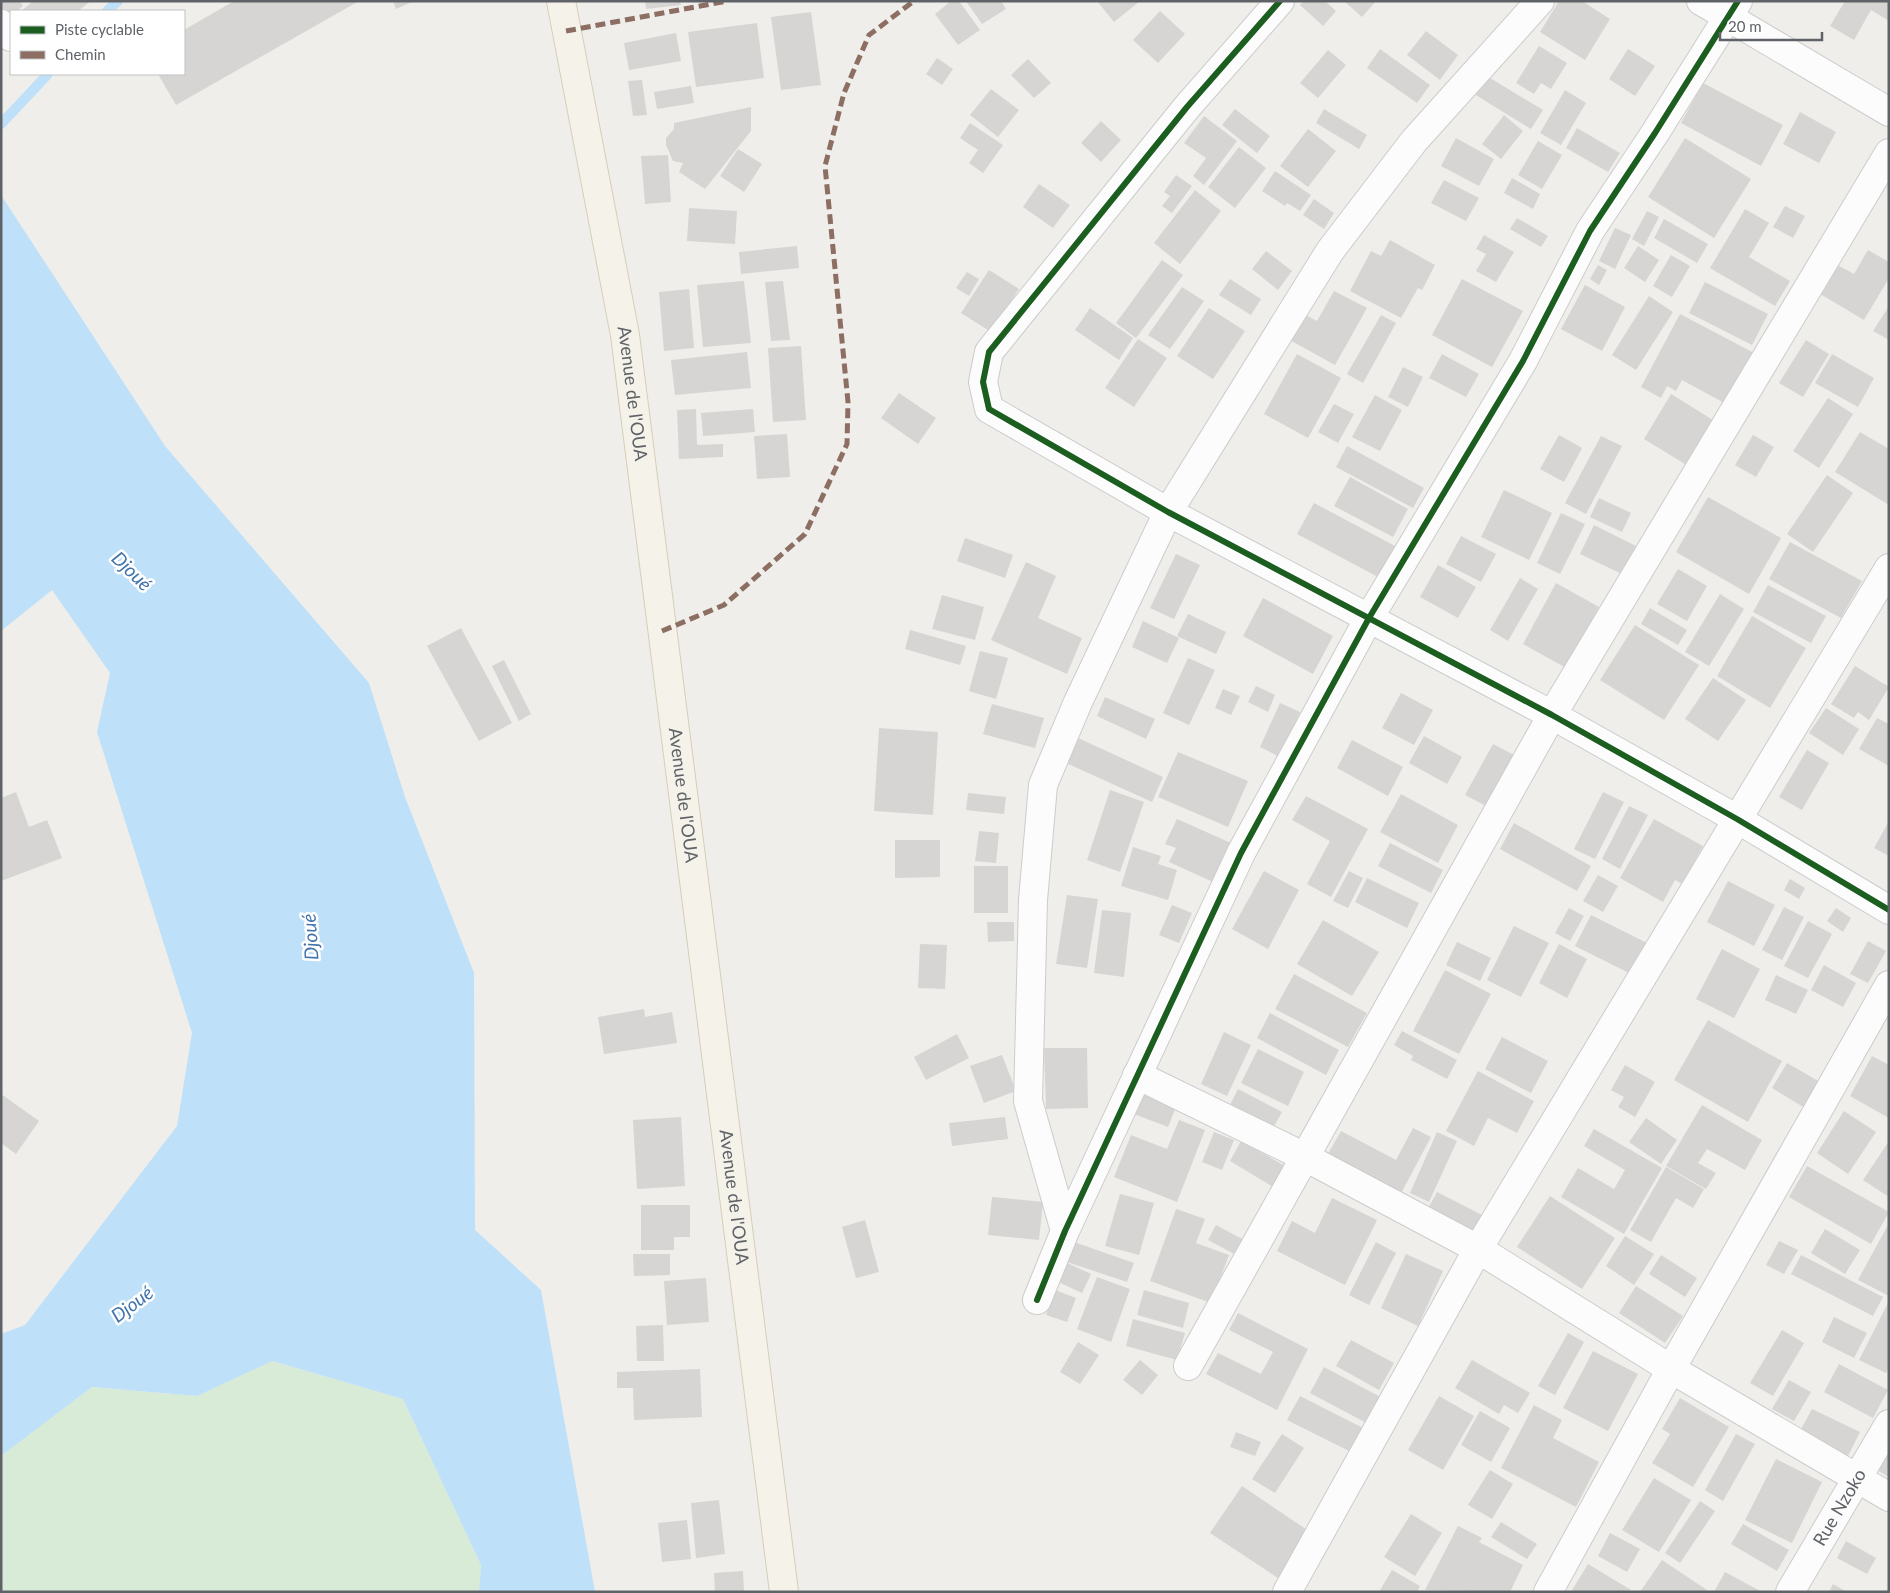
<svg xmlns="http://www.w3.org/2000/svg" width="1890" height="1593" font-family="Lato,sans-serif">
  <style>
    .green { fill: #d8ebd6 }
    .water { fill: #bfe0f9 }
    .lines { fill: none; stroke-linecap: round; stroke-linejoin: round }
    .stream { stroke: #bfe0f9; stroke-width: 10 }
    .building { fill: #d6d5d3 }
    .minor-casing { stroke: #cbcccc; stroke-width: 30 }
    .major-casing { stroke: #d7ceb8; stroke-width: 30 }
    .minor { stroke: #fdfcfc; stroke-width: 28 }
    .major { stroke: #f4f2e9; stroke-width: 28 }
    .quiet { stroke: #8d6e63; stroke-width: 5; stroke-dasharray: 10 5; stroke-linecap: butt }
    .cycleway-casing { stroke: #fff; stroke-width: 9 }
    .cycleway { stroke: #1b5e20; stroke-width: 6 }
    .labels { text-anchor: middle; stroke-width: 5; stroke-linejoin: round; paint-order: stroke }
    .street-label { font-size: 18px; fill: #5f6368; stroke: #fff }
    .water-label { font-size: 19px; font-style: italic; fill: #4174aa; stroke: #fff }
  </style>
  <rect width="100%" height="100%" fill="#efeeea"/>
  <path class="green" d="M271,1361L403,1399L481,1565L479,1592H1V1456L92,1387L197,1396Z"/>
  <path class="water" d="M1,195L165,446L369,683L405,797L474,973L475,1230L541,1290L595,1592H479L481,1565L403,1399L272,1361L197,1396L92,1387L1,1456V1334L25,1325L177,1126L192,1033L97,732L110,673L52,590L1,631Z"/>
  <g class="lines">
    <path class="stream" d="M107,11L118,1
      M1,124L48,74"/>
  </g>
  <path class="building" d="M1,1H20L23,6L17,11H11V16L1,11Z
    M30,1H91L78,11H21L31,3Z
    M234,1H359L176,105L158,74H184V30Z
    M393,1H414L396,9Z
    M645,1H680L681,5L646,9Z
    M951,1H959L980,30L958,45L935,14Z
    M966,1H1001L1006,9L982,24Z
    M1097,1H1140L1114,22Z
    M1304,1H1325L1336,11L1323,26L1300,5Z
    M1344,1H1376L1362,17Z
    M1559,1H1582L1610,19L1585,60L1540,32Z
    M1845,1H1889V21L1871,10L1854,40L1830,26Z
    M1160,11L1185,34L1158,63L1133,40Z
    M811,12L821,85L781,90L771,17Z
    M757,23L764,78L696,87L688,32Z
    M1426,31L1458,55L1440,80L1407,55Z
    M676,33L681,61L629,70L624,43Z
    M1539,46L1567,63L1551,89L1541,83L1534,94L1516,83Z
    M1380,49L1430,85L1417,103L1367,68Z
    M1628,49L1655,66L1635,96L1609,79Z
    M1328,50L1346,65L1318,98L1300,83Z
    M937,58L953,69L942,85L926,74Z
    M1028,59L1051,83L1034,98L1011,75Z
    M1485,75L1543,110L1531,129L1474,94Z
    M642,80L647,115L633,116L628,81Z
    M1703,83L1783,125L1761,166L1681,123Z
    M691,86L694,103L657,109L654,92Z
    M991,89L1019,110L998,137L970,115Z
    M1565,90L1586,103L1561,145L1540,133Z
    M751,107V131L705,189L679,172L683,163L673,161L666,145V138L674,129V123Z
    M1235,109L1270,136L1257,153L1222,125Z
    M1324,109L1367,135L1359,149L1316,123Z
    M1800,112L1836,132L1819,163L1783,144Z
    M1504,115L1523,131L1501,159L1482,144Z
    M1204,116L1237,141L1204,185L1193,176L1206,158L1184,143Z
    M1101,121L1121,140L1101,162L1081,143Z
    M970,123L1003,145L983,173L969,163L978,150L960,138Z
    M1577,128L1620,153L1608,172L1566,148Z
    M1308,129L1336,151L1308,187L1280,166Z
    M1456,138L1494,159L1479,186L1441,166Z
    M1685,138L1751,179L1714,238L1648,197Z
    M1538,141L1562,155L1542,189L1518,175Z
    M1239,147L1266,168L1235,208L1208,187Z
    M738,149L762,164L744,192L720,176Z
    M668,155L671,202L645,204L641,156Z
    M1275,171L1311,195L1300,211L1287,203L1285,206L1262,191Z
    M1176,175L1192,186L1172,213L1162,206L1170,196L1164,192Z
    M1512,178L1540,194L1533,209L1504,193Z
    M1444,180L1479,198L1466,221L1431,203Z
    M1039,184L1070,205L1053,228L1023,207Z
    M1195,190L1221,211L1180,264L1154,243Z
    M1314,199L1334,213L1324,229L1303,215Z
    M1785,206L1805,216L1793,238L1773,227Z
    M689,208L737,211L735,244L687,241Z
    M1745,209L1769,223L1749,257L1790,281L1775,306L1710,268Z
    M1647,211L1659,217L1644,246L1632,239Z
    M1517,218L1548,236L1541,247L1510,229Z
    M1664,219L1708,244L1697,263L1654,238Z
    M1615,228L1631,235L1615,269L1599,261Z
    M1484,235L1514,252L1496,282L1476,271L1486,254L1476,249Z
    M1390,240L1435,265L1422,290L1418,288L1401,318L1350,291L1371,251L1381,256Z
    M797,246L799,268L741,274L739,252Z
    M1638,246L1659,260L1645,282L1624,268Z
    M1868,250L1889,262V278L1864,320L1815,291L1832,262L1854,274Z
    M1266,251L1292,271L1278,290L1252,269Z
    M1671,255L1690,266L1672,297L1653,286Z
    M1162,260L1183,275L1136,338L1116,323Z
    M1598,265L1607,270L1599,285L1590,279Z
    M989,270L1019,289L991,332L961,313Z
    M967,272L979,279L969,296L956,288Z
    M1230,279L1261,299L1251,315L1219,295Z
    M1462,279L1523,311L1492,367L1432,335Z
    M744,281L751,343L703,347L697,285Z
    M783,281L790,340L771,341L765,282Z
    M1705,282L1768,314L1752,345L1689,313Z
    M1585,285L1625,307L1602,351L1561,329Z
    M1182,287L1204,301L1170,349L1148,335Z
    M689,289L694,348L664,351L659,292Z
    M1334,291L1367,308L1335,365L1286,338L1300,312L1317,321Z
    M1649,296L1673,312L1636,370L1612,355Z
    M1889,306V340L1873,331Z
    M1090,308L1133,338L1119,360L1075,330Z
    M1209,308L1245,331L1213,379L1177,356Z
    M1680,314L1756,354L1728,405L1682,380L1676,391L1667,386L1661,398L1641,387Z
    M1381,315L1396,323L1363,383L1347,374Z
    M1138,339L1167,358L1134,407L1105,388Z
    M1806,340L1829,354L1803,397L1779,383Z
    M801,346L806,420L773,422L768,348Z
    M747,352L751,388L675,395L671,360Z
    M1297,354L1341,378L1308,438L1264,414Z
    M1442,354L1479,374L1466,397L1429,378Z
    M1832,354L1874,378L1858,407L1815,383Z
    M1403,367L1423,377L1408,407L1388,397Z
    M899,393L936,418L918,444L881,418Z
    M1671,394L1713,420L1685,464L1644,439Z
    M1375,395L1402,410L1380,451L1352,437Z
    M1828,398L1853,414L1819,468L1793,451Z
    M1334,404L1354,414L1338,443L1318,432Z
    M696,409L697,445L723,444V457L679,459L677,410Z
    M753,409L755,432L703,436L701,413Z
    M1860,432L1889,449V505L1835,472Z
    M787,434L790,477L757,479L754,436Z
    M1559,435L1582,448L1564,482L1540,469Z
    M1753,435L1774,447L1756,477L1735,465Z
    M1601,436L1622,446L1586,514L1565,503Z
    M1347,446L1424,488L1413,508L1336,467Z
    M1827,475L1853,493L1813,552L1787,534Z
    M1350,477L1408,509L1393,537L1334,506Z
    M1504,490L1552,513L1529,560L1481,537Z
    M1708,497L1781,538L1749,594L1676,552Z
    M1599,498L1631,513L1622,532L1590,517Z
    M1314,503L1397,547L1380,578L1297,534Z
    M1561,513L1585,524L1560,574L1537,563Z
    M1594,525L1638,547L1624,575L1580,554Z
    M1461,536L1496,554L1481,582L1446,564Z
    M965,538L1013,555L1005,578L957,561Z
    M1790,542L1862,581L1841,618L1769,579Z
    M1176,554L1200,565L1174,619L1150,608Z
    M1026,562L1056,576L1038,618L1082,638L1067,674L991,640Z
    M1438,565L1476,587L1458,618L1420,597Z
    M1678,569L1707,586L1687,621L1657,604Z
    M1520,578L1538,589L1508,641L1490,630Z
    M1556,583L1599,607L1566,668L1523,644Z
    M1768,585L1826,616L1811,643L1753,612Z
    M1720,594L1744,609L1709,666L1685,652Z
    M942,595L984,607L975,640L932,629Z
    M1263,598L1333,636L1313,674L1243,636Z
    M1650,608L1687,630L1678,645L1641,624Z
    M1188,614L1226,632L1216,654L1177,636Z
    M1752,616L1806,648L1770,708L1717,676Z
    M1143,621L1179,638L1167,663L1132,647Z
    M1635,625L1699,665L1664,720L1600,680Z
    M461,628L512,723L479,741L427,646Z
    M910,630L966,646L960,665L905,649Z
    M980,651L1008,658L996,699L969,691Z
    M1188,658L1215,670L1189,725L1163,713Z
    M504,660L531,714L519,721L492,666Z
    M1855,666L1889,687L1869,720L1858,712L1854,718L1831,704Z
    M1713,678L1746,700L1718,741L1685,719Z
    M1256,686L1275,695L1268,712L1248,702Z
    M1223,689L1240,696L1231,715L1215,708Z
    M1401,693L1433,710L1414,745L1382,728Z
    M1105,697L1155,719L1146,739L1097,716Z
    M1280,703L1300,712L1280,757L1260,747Z
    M992,704L1044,718L1035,748L983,734Z
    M1826,708L1859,729L1843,755L1809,733Z
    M1877,718L1889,724V766L1859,749Z
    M879,728L938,732L933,815L874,811Z
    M1424,736L1462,757L1447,784L1409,763Z
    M1076,737L1163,777L1152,802L1064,762Z
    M1352,740L1403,767L1388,796L1337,768Z
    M1493,744L1518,757L1490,808L1465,795Z
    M1807,750L1829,763L1802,810L1779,797Z
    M1178,752L1248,781L1228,827L1158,797Z
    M1110,790L1144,802L1120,872L1087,860Z
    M16,792L29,827L47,820L62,858L1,881V798Z
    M1603,792L1624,802L1595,859L1574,849Z
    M968,793L1006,797L1004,814L966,810Z
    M1401,794L1458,825L1438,863L1380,832Z
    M1306,796L1368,829L1331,897L1307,884L1330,841L1292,820Z
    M1629,806L1648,815L1620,869L1602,859Z
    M1177,819L1231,843L1213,882L1169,862L1176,848L1165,844Z
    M1654,819L1703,846L1682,884L1675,880L1663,902L1620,878Z
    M1889,821V856L1874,848Z
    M1514,823L1591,866L1577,891L1500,849Z
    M979,831L999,833L996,863L975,861Z
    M895,840H940V877L895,878Z
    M1390,843L1443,870L1431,893L1378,866Z
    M1133,847L1161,856L1158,864L1177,870L1168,900L1121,886Z
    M974,866H1008V913H974Z
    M1264,871L1299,890L1268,949L1232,929Z
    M1349,871L1363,878L1348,908L1333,901Z
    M1598,875L1618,886L1603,912L1583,901Z
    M1367,878L1419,903L1407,928L1355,902Z
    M1790,879L1805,888L1799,899L1784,890Z
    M1728,881L1775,905L1754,946L1707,922Z
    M1067,895L1098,899L1087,968L1056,964Z
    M1172,905L1192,913L1179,943L1159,935Z
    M1784,907L1804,917L1782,960L1762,950Z
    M1569,908L1584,916L1570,941L1555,933Z
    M1836,908L1851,918L1843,932L1827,921Z
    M1102,910L1131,913L1124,977L1094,973Z
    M1591,915L1651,945L1635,976L1575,946Z
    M1323,920L1379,952L1352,996L1297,964Z
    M1808,921L1832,934L1808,978L1784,966Z
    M987,922H1014V941L988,942Z
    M1514,926L1549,943L1521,997L1487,980Z
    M1868,941L1886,951L1868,983L1850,974Z
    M1457,942L1491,958L1480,981L1446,965Z
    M920,944L947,945L945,989L918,988Z
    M1559,944L1587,959L1567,998L1539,983Z
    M1722,949L1760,969L1734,1018L1696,999Z
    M1824,965L1856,983L1843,1007L1811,990Z
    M1445,970L1491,994L1459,1054L1413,1031Z
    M1294,974L1367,1013L1348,1047L1275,1009Z
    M1776,975L1808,990L1796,1014L1765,1000Z
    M644,1009L645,1017L672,1012L677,1043L604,1054L598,1017Z
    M1270,1013L1339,1050L1326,1075L1257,1038Z
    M1708,1020L1782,1061L1748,1122L1674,1080Z
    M1402,1031L1457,1060L1447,1079L1411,1060L1413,1056L1394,1045Z
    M1224,1032L1251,1045L1227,1096L1201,1084Z
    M957,1034L969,1058L926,1080L914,1057Z
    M1502,1037L1548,1061L1531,1093L1485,1069Z
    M1044,1048H1087L1088,1108L1046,1109Z
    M1258,1049L1304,1072L1288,1106L1241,1083Z
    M1002,1055L1016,1091L984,1103L970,1066Z
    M1872,1056L1889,1065V1118L1850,1096Z
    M1787,1063L1820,1082L1805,1108L1772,1088Z
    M1625,1065L1655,1082L1635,1117L1618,1107L1624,1097L1611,1090Z
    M1478,1071L1534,1101L1517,1133L1488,1118L1474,1146L1446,1131Z
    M1238,1089L1282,1112L1273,1128L1230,1105Z
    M1,1094L39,1121L16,1154L1,1143Z
    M1141,1094L1176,1107L1168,1127L1134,1114Z
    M1702,1105L1762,1140L1745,1170L1707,1149L1698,1163L1716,1173L1706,1189L1666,1166Z
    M1844,1111L1876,1132L1848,1174L1817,1153Z
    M681,1117L685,1186L637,1189L633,1120Z
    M1005,1117L1008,1139L952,1146L949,1123Z
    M1646,1118L1677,1140L1661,1164L1629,1142Z
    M1179,1120L1205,1130L1177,1202L1114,1177L1131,1135L1167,1149Z
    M1413,1128L1431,1137L1398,1199L1324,1161L1341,1131L1396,1160Z
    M1594,1129L1662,1168L1624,1234L1561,1197L1578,1168L1614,1189L1625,1170L1584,1146Z
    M1214,1132L1234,1140L1222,1170L1202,1162Z
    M1437,1132L1457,1141L1429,1202L1410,1193Z
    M1241,1141L1287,1167L1275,1188L1230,1161Z
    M1889,1141V1197L1863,1180Z
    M1807,1166L1889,1212L1871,1244L1789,1197Z
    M1666,1167L1704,1189L1693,1208L1676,1198L1651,1242L1630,1230Z
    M1437,1192L1484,1216L1471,1240L1424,1216Z
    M1120,1194L1154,1203L1139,1255L1105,1246Z
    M1550,1196L1615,1238L1582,1289L1517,1247Z
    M992,1197L1043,1202L1039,1240L988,1235Z
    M1332,1198L1377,1220L1345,1285L1277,1251L1292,1221L1315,1233Z
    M641,1205H690V1237H674V1250H641Z
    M1176,1209L1205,1219L1196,1243L1229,1255L1211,1303L1150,1281Z
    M865,1220L879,1272L856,1278L842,1227Z
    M1889,1223V1296L1858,1280Z
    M1216,1225L1244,1240L1236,1255L1208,1240Z
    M1825,1229L1860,1250L1845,1274L1811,1253Z
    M1625,1236L1654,1254L1634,1285L1606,1266Z
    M1779,1241L1798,1250L1784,1274L1766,1265Z
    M1074,1242L1134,1263L1127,1282L1067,1262Z
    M1376,1242L1396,1253L1369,1305L1349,1295Z
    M633,1254H670V1275L634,1276Z
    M1406,1254L1443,1271L1418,1326L1381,1308Z
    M1661,1255L1697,1278L1685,1297L1649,1274Z
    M1801,1255L1883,1297L1873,1316L1791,1274Z
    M1065,1262L1091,1274L1082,1293L1056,1281Z
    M1097,1277L1130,1289L1111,1342L1077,1329Z
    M706,1278L709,1322L667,1325L664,1281Z
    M1636,1286L1683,1316L1665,1343L1619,1313Z
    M1055,1290L1076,1298L1067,1322L1046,1315Z
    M1144,1290L1189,1303L1183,1328L1137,1315Z
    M1889,1301V1368L1886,1373L1859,1360Z
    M1238,1313L1308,1349L1277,1410L1206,1374L1218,1353L1261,1374L1273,1352L1229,1330Z
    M1834,1317L1867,1333L1854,1358L1822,1342Z
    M1133,1319L1185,1333L1177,1360L1126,1346Z
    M663,1325L664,1361H637L636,1326Z
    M1782,1330L1804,1343L1773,1396L1750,1383Z
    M1568,1333L1584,1342L1555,1395L1538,1386Z
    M1351,1340L1394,1363L1379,1390L1336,1366Z
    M1078,1342L1099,1355L1080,1384L1060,1372Z
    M1593,1351L1638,1374L1608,1431L1563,1408Z
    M1140,1360L1158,1375L1142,1395L1123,1380Z
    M1472,1360L1530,1393L1518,1413L1504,1405L1499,1414L1455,1388Z
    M1839,1364L1888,1390L1873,1418L1824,1392Z
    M1324,1367L1388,1401L1374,1427L1310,1393Z
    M700,1369L702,1417L634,1420L633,1388H617V1372Z
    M1789,1380L1811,1392L1794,1421L1772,1409Z
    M1300,1396L1367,1430L1355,1454L1287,1420Z
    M1439,1396L1474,1416L1443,1470L1408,1450Z
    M1680,1398L1729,1427L1693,1487L1652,1463L1670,1434L1662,1429Z
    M1534,1405L1562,1420L1553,1438L1599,1462L1576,1507L1501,1468Z
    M1812,1409L1860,1432L1848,1456L1800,1431Z
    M1480,1411L1510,1428L1491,1462L1461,1445Z
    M1236,1432L1261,1442L1255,1456L1230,1447Z
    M1282,1434L1304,1448L1275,1493L1252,1479Z
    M1736,1434L1755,1444L1723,1501L1705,1490Z
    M1889,1452V1477L1877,1470Z
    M1776,1459L1822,1482L1792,1543L1745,1520Z
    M1490,1470L1513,1484L1492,1519L1468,1505Z
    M1654,1478L1691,1500L1659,1552L1622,1530Z
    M1242,1486L1328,1544L1296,1590L1210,1533Z
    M719,1500L725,1554L696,1558L691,1503Z
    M1700,1501L1715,1511L1680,1563L1665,1553Z
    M1411,1514L1442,1533L1415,1576L1384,1557Z
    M687,1520L691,1559L662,1562L658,1523Z
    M1501,1522L1537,1544L1527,1559L1491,1537Z
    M1743,1524L1789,1550L1777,1571L1731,1544Z
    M1458,1526L1482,1538L1479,1542L1523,1565L1510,1592L1425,1590Z
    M1610,1533L1640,1549L1627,1572L1598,1556Z
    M1846,1541L1876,1558L1867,1574L1837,1558Z
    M1662,1560L1710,1592H1640Z
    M1588,1564L1631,1590L1629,1592H1571Z
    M1392,1570L1420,1586L1417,1592H1379Z
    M743,1571L744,1592H715L714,1573Z
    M1725,1572L1762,1592H1714Z
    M1833,1584L1847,1592H1829Z"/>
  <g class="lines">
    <g class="minor-casing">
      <g id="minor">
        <path d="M1280,1L1187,107L989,352L983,382L989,409L1168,512L1552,715L1737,819L1889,910"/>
        <path d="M1701,1L1889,112"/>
        <path d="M1,24L11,37"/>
        <path d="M1137,1075L1305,1157L1478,1249L1671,1369L1889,1497"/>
        <path d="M1065,1231L1028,1101L1033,900L1043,785L1078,702L1168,512L1330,251L1414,141L1540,1"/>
        <path d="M1037,1300L1065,1231L1241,853L1369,618L1523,361L1590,231L1655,133L1738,1"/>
        <path d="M1188,1366L1552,715L1889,153"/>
        <path d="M1287,1592L1478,1249L1889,568"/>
        <path d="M1548,1592L1671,1369L1889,985"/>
        <path id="s1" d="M1790,1592L1889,1424"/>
      </g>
    </g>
    <g class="major-casing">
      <g id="major">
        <path id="s2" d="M561,1L625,335L784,1592"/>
      </g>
    </g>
    <use href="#minor" class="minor"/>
    <use href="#major" class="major"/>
    <path class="quiet" d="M566,31L727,1
      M662,631L724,605L805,534L847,444L848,402L825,166L844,93L869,35L914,1"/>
    <g class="cycleway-casing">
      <path id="cycleway" d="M1280,1L1187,107L989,352L983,382L989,409L1168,512L1552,715L1737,819L1889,910
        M1037,1300L1065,1231L1241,853L1369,618L1523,361L1590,231L1655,133L1738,1"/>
    </g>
    <use href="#cycleway" class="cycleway"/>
  </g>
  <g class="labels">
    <g class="street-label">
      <text dy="6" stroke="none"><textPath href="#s2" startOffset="399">Avenue de l'OUA</textPath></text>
      <text dy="6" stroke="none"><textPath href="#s2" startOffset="804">Avenue de l'OUA</textPath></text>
      <text dy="6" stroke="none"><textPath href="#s2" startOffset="1209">Avenue de l'OUA</textPath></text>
      <text dy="6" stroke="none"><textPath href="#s1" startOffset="98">Rue Nzoko</textPath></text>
    </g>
    <g class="water-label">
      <text transform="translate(132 571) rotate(44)" y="7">Djoué</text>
      <text transform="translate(310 937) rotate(-94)" y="7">Djoué</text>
      <text transform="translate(132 1304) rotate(-37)" y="7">Djoué</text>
    </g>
  </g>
  <rect width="1890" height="1593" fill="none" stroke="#5f6368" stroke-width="5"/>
  <rect x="10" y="10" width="175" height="65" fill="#ffffff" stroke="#bfc1c3"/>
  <rect x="20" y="26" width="25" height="8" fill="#1b5e20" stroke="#bfc1c3"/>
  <text x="55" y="35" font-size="15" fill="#5f6368">Piste cyclable</text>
  <rect x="20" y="51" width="25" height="8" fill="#8d6e63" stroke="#bfc1c3"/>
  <text x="55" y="60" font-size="15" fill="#5f6368">Chemin</text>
  <path d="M1720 32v8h102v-8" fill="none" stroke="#5f6368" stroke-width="2.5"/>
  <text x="1728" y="32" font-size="15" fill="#5f6368" stroke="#ffffff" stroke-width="4" paint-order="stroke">20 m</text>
</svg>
